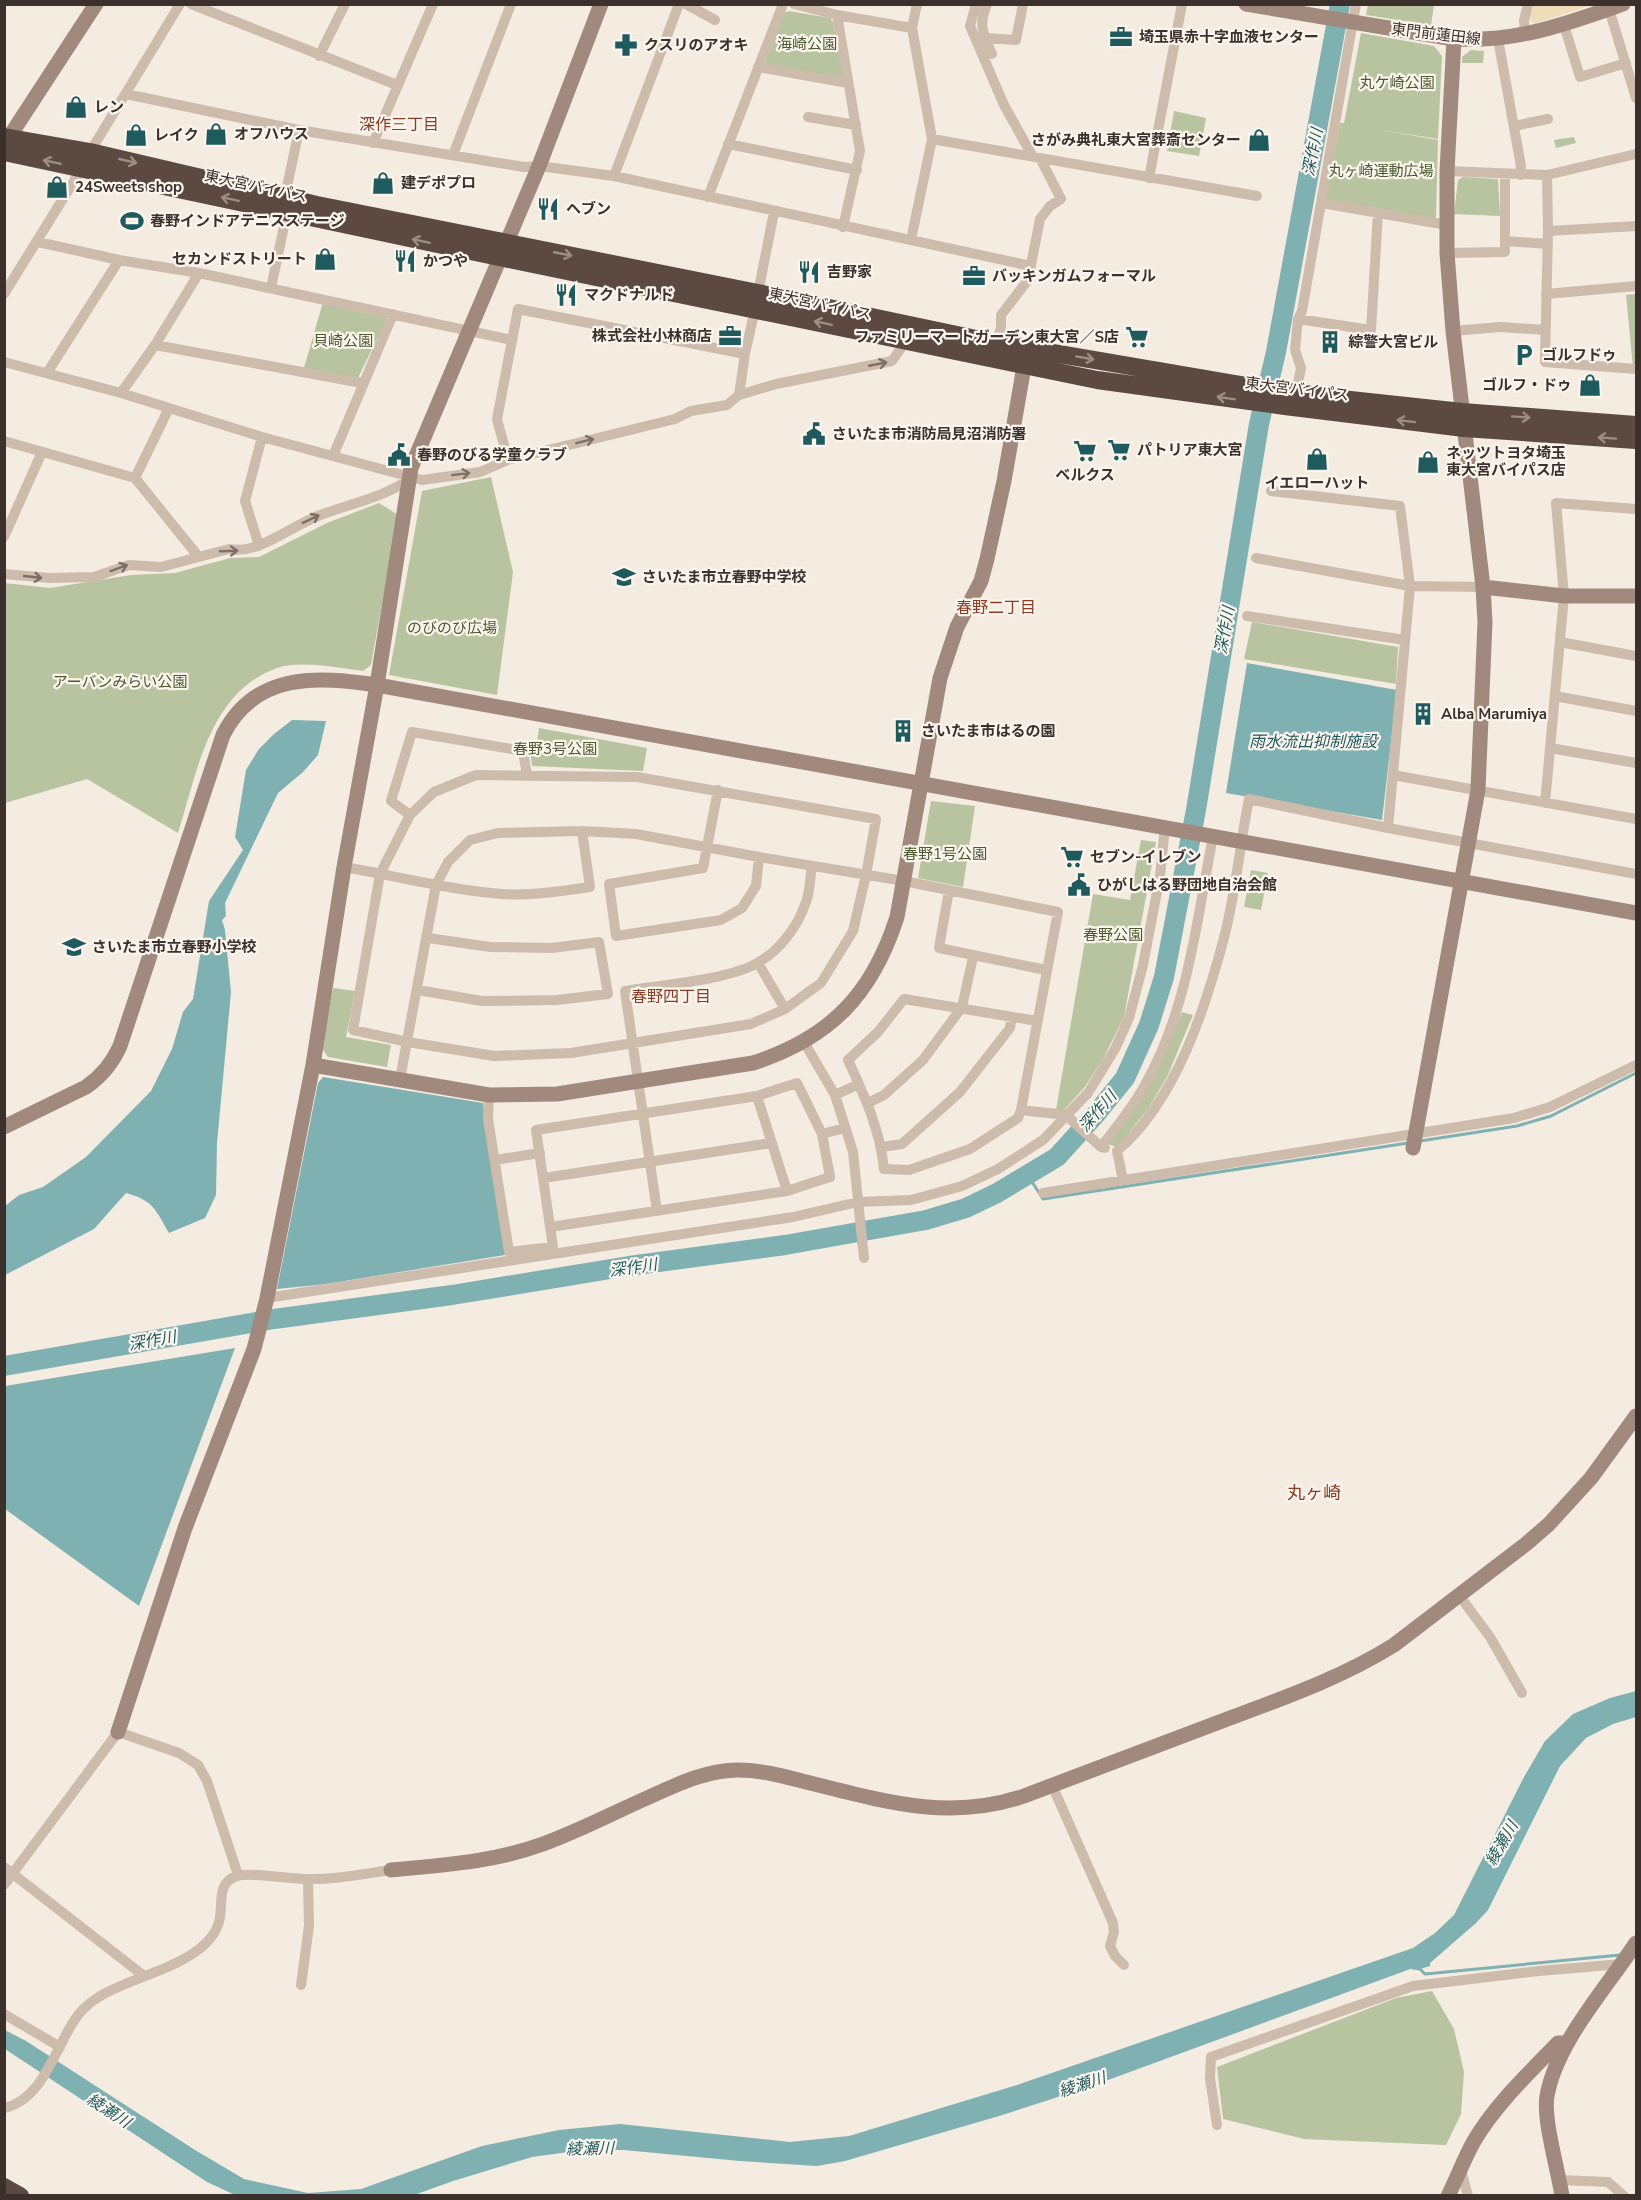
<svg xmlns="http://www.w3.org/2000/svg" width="1641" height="2200" font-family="'Nunito Sans','Noto Sans JP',sans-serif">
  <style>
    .green { fill: #b8c4a0 }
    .sand { fill: #efdcb8 }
    .water { fill: #7fb0b2 }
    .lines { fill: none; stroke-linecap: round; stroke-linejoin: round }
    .stream { stroke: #7fb0b2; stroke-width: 3 }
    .river { stroke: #7fb0b2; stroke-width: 20 }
    .street { stroke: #cdbbac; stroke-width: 10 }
    .secondary { stroke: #a18a7d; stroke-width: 15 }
    .highway { stroke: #5c4a42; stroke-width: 18 }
    .oneway { stroke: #9c8e87 }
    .oneway2 { stroke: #7d6f65 }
    .labels { text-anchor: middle; stroke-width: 4.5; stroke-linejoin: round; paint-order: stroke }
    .street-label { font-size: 15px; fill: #3b302b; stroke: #fbf5ee }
    .poi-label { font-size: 15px; font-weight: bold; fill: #3b302b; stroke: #fbf5ee; text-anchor: start }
    .park-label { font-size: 15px; fill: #4a5a2e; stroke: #fbf5ee }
    .neighbourhood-label { font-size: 16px; fill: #8c3b22; stroke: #fbf5ee }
    .water-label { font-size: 16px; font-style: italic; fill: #1f5a5e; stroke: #fbf5ee }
    .quarter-label { font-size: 18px; fill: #8c3b22; stroke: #fbf5ee }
  </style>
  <rect width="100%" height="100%" fill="#f4ebe1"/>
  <path class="green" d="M1368,5H1434L1431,25L1366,15Z
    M789,11L830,18L833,22L843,76L840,79L766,66L765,62L784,13Z
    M1361,33L1434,46L1442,56L1438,139L1376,129L1438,140L1436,217L1433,220L1326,199L1340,123H1344Z
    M1471,50L1484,51L1483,63H1462V57Z
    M1174,111L1206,118L1199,156L1167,151Z
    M1574,137L1576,143L1556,148L1554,140Z
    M1463,177L1498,179L1500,216L1454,214L1458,180Z
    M1636,294V367H1633L1626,295Z
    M323,302L388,316L358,378L304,368Z
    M491,477L513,572L497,695L389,675L422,491Z
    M379,503L398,515L371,665L363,671C339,668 301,660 277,668C209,692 197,773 178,833L87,779L5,803V583L50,588L131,575L175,573L230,558L259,557L327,523Z
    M1252,622L1398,647L1396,684L1244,659Z
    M539,728L647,748L643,771L532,766L530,749L536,748Z
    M931,801L975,806L963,887L918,878Z
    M1141,840L1156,842L1124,1017L1102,1061L1084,1088L1064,1110H1056L1093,894L1130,900Z
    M1251,870L1268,873L1261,910L1244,907Z
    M333,988L355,991L346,1037L391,1045L387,1067L328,1057L322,1048Z
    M1182,1012L1193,1015L1167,1077L1148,1109L1117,1147L1108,1144L1170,1040Z
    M1432,1991L1454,2029L1464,2072L1461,2114L1446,2145L1304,2139L1223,2119L1217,2067L1396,1998Z"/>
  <path class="sand" d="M1533,5H1592L1534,24L1530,20Z"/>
  <path class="water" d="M1247,663L1397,690L1382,820L1226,793Z
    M292,720L326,721L318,755L303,772L278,793L225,903L226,916L222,920L225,930L231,992L217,1143L216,1195L205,1218L169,1233C155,1209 154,1201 126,1193L94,1229L5,1275V1206L19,1195L43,1187L86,1157L151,1091L172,1049L183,1012L193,999L209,901L243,850L235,837L246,770L259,749L274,734Z
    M323,1077L483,1103L505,1255L326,1284L277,1289L318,1083Z
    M235,1348L139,1606L5,1509V1386Z
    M1636,1691V1717L1613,1724L1586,1738L1560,1766L1488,1910L1476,1923L1430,1963V1966L1420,1969L1413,1968L1089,2087L999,2116L845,2161L817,2166L740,2161L624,2150H583L532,2157L453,2181L414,2195H235L207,2182L5,2049V2030L26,2041L195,2150L244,2179L308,2193L361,2189L482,2146L559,2130L620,2124L790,2142L849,2136L1017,2085L1413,1948L1435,1933L1454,1915L1524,1777L1545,1741L1573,1714L1610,1698Z"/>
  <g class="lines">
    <path class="stream" d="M1420,1141L1517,1126L1551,1116L1636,1073
      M1027,1174L1043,1199L1408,1143
      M1413,1968L1420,1969L1425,1974L1620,1955"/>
    <path class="river" d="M4,1366L274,1319L452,1295L629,1266L785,1245L926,1220L966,1208L997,1193L1057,1157L1096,1114L1125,1078L1149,1025L1164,977L1196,810L1259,424L1276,352L1340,4"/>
    <path class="street" d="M191,4L397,85
      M686,4L715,20
      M794,4L837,15L912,28
      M976,4L970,26L1004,105L1033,157
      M987,4C978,26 983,33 992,54
      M1609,9L1636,98
      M837,15L860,151L843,227
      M1564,25L1580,77L1626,63
      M1525,35L1524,21L1528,4
      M985,38L1016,40L1023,4
      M1498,39L1521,166L1520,175
      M319,56L345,4
      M758,67L848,83
      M126,94L299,130L524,167L539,166L614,176L1031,266
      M808,117L856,125
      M1514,126L1548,119
      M932,139L1257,196
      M373,143L433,4
      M728,144L857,170
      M90,152L180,4
      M453,155L511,4
      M1447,171L1547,175L1636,154
      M1547,175L1548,231L1545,362L1636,369
      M614,176L679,4
      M1149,178L1182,4
      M285,196L299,130
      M708,197L783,4
      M1322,203L1447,225
      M1548,231L1636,226
      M911,240L932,139L912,28L917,4
      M1506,241L1548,244
      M38,242L119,260L199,273L512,340
      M1447,253L1505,252V174
      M271,288L287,212
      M758,293L774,212
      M4,294L82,168
      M1546,294L1636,286
      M1298,319L1371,330L1378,213
      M1453,331L1500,327L1546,330
      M995,343L1001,328V315L1028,280L1040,219L1050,206L1061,199L1040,158
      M155,345L362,383
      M4,362L121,393L262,437L422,480L480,472L508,460L675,419L691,411L727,405L739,395L776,384L892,361L906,341
      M47,373L119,260
      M121,393L155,345L199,273
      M1296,393L1301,368L1295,350L1298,319L1302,311L1356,4
      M739,395L745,354L755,309
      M4,441L135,478L198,556
      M333,456L393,314
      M508,460L497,419L518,309L745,354
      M135,478L169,408
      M1271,491L1400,506L1410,586L1388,828
      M4,537L42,452
      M259,546L245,501L262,437
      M1256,558L1410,586L1483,587
      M4,574L49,578L94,577L129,565L161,567L229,549C239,551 250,549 260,545C280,537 298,524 318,516C346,505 388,496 411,478
      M1247,616L1405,640
      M1560,642L1636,656
      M1555,696L1636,711
      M1550,748L1636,763
      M476,775L637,777L876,819L866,875L853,931L821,983L785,1009L751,1024L571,1053L494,1056L408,1042L353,1030L380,874L410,815L434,792Z
      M1393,775L1636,819
      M718,790L703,868L609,884L616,936L721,920L742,908L756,886L759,857
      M1545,803L1564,596L1556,503L1636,509
      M410,815L391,801L412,732L523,751L527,775
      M344,867C397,876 449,890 503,894C532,896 561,891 590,887L582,831
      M949,890L939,948L1046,970
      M758,963L785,1009
      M418,990L482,1001L557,1000L608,994L599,942L552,948L490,947L428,938
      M804,1042L835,1095L853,1152L864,1258
      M400,1079L436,885L448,862L470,840L498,833L582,831L636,834L759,857L904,881L1058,912L1021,1110L1018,1118L970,1149L909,1170L884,1169C880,1129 864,1095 848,1060L878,1032L904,999L1037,1021
      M489,1095L488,1119L509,1252L553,1247C547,1208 542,1169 536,1130L757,1096L797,1083L822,1134L830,1177L787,1191L550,1227
      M835,1095L859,1084
      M757,1096L787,1191
      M868,1103L884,1095L923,1060L962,1007L973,957
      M1021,1110L1066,1115
      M1066,1115L1101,1147L1105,1148
      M822,1134L845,1128
      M882,1147L902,1144L960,1092L1010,1028L1012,1017
      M1101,1147C1117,1126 1134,1106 1146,1083C1188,1008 1197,920 1213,836
      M1117,1151C1176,1101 1206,1007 1225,934C1236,890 1240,843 1249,799L1388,828L1636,874
      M1117,1151L1123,1180
      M495,1160L540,1153
      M544,1178L771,1143
      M1043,1193L1514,1118L1550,1107L1636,1065
      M657,1211L625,991C660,985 730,980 759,962C780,950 798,926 806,902C810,892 810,877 812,866
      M267,1298L793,1217L858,1202L911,1200L962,1186L998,1169L1043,1140L1088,1093L1115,1049L1129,1018L1143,965L1160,876L1165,827
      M1459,1595L1490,1637L1522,1693
      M1052,1785L1113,1923L1114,1932L1110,1946L1115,1956L1124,1965
      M4,1867L144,1976
      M4,1885L118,1732L179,1753L198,1765L207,1781L238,1875
      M301,1985L309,1926L308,1879
      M4,2014L60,2047
      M4,2108C44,2100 56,2044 78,2015C106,1979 174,1976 207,1942C212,1937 217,1929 219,1922C224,1905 215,1883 237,1876C247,1872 292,1879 305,1879C334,1880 363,1874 391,1870
      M1217,2125L1210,2078L1211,2057L1413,1986L1539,1971L1622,1964
      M1461,2170L1468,2196
      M1560,2180L1608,2182L1624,2196"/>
    <path class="secondary" d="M1246,4L1454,39C1518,42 1563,25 1623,4
      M4,145L96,4
      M1483,587L1564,596H1636
      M313,1065L489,1095L557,1094L753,1063C830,1038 872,995 897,917L940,678L957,627L981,581L987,559L1004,481L1026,355
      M4,1127L86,1087C102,1076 112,1064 120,1046L223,735C255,672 317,676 377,685L1636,913
      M1413,1148L1478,790L1485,622L1483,587L1453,331L1447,253V171L1454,39
      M118,1732L185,1528L254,1349L267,1298L313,1065L344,867L377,685L411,468L539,166L601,4
      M391,1870C443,1865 494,1862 543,1844C579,1831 613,1813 647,1798C676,1785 706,1770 738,1770C764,1770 789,1778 814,1784C886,1802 951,1821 1024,1796C1093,1770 1162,1744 1230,1718C1286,1697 1343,1677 1394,1645L1526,1544L1549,1524L1591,1478L1636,1416
      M1448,2196C1457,2178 1464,2159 1474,2141C1495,2105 1529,2073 1558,2043H1567
      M1562,2196C1558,2169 1543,2120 1547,2096C1556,2043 1607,1987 1636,1943"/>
    <path class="highway" d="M4,137L90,152L317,205L758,293L995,343L1253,387L1341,399L1462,412L1636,425
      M4,152L499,257L1097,380L1285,406L1464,428L1636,440
      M4,2187L20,2196"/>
  </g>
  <defs><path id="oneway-shaft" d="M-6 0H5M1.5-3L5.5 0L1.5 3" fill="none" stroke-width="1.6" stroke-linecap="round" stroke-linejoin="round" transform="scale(1.5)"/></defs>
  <g class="oneway">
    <use href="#oneway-shaft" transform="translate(128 161) rotate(13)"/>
    <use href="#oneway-shaft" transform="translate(52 162) rotate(-168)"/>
    <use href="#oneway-shaft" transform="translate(230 199) rotate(-168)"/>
    <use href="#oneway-shaft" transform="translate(421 241) rotate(-168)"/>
    <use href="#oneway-shaft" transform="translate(563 254) rotate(11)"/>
    <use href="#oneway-shaft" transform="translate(823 323) rotate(-168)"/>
    <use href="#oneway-shaft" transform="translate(1085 358) rotate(10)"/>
    <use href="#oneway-shaft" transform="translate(1226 398) rotate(-171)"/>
    <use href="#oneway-shaft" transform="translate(1521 417) rotate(4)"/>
    <use href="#oneway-shaft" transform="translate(1406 421) rotate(-173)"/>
    <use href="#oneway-shaft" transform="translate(1607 438) rotate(-176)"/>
  </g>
  <g class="oneway2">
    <use href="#oneway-shaft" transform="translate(878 364) rotate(-11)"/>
    <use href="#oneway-shaft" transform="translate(585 441) rotate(-14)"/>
    <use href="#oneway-shaft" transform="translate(461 474) rotate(-7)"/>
    <use href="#oneway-shaft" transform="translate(311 519) rotate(-26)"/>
    <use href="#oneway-shaft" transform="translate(229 551) rotate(-2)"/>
    <use href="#oneway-shaft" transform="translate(119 568) rotate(-20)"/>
    <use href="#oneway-shaft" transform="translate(33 577) rotate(6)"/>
  </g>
  <defs>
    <g id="office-bare" transform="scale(1.8)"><path d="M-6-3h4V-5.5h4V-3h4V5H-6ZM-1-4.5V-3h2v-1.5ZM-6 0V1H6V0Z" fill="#1f5a5e" stroke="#fbf5ee" stroke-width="2.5" paint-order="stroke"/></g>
    <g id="pharmacy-bare" transform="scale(1.8)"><path d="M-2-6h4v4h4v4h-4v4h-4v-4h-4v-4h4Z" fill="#1f5a5e" stroke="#fbf5ee" stroke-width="2.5" paint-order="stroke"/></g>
    <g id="shop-bare" transform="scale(1.8)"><path d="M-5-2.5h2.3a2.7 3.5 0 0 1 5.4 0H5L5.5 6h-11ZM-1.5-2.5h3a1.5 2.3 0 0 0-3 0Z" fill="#1f5a5e" stroke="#fbf5ee" stroke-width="2.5" paint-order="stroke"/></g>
    <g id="restaurant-bare" transform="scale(1.8)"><path d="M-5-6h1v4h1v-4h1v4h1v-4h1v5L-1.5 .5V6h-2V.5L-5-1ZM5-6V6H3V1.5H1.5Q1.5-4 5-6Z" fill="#1f5a5e" stroke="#fbf5ee" stroke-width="2.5" paint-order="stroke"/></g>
    <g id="stadium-bare" transform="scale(1.8)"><path d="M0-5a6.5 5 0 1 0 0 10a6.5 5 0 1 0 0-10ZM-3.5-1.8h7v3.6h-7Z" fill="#1f5a5e" stroke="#fbf5ee" stroke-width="2.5" paint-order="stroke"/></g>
    <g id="supermarket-bare" transform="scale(1.8)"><path d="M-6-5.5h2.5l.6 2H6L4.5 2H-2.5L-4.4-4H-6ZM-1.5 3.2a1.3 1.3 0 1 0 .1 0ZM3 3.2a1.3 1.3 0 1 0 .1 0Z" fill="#1f5a5e" stroke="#fbf5ee" stroke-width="2.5" paint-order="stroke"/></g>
    <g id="building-bare" transform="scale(1.8)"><path d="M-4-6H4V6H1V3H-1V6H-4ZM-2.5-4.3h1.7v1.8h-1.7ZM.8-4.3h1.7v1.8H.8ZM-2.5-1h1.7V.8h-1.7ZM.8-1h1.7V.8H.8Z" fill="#1f5a5e" stroke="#fbf5ee" stroke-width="2.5" paint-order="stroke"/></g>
    <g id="parking-bare" transform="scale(1.8)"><path d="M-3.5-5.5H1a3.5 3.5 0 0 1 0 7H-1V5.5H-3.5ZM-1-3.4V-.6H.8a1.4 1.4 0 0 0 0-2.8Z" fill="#1f5a5e" stroke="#fbf5ee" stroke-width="2.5" paint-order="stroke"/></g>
    <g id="civic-bare" transform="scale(1.8)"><path d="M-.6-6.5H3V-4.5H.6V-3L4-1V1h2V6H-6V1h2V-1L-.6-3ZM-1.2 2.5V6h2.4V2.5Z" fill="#1f5a5e" stroke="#fbf5ee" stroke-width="2.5" paint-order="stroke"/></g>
    <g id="school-bare" transform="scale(1.8)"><path d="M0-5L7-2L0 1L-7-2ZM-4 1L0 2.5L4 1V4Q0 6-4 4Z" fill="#1f5a5e" stroke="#fbf5ee" stroke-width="2.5" paint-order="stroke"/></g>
  </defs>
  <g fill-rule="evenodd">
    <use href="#office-bare" x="1121" y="37"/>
    <use href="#pharmacy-bare" x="626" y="45"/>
    <use href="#shop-bare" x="76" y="107"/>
    <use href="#shop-bare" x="216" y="134"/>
    <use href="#shop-bare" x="136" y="135"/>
    <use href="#shop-bare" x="1259" y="140"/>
    <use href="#shop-bare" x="383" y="183"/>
    <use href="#shop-bare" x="57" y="187"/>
    <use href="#restaurant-bare" x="548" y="209"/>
    <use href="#stadium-bare" x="132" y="221"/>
    <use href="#shop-bare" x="325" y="259"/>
    <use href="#restaurant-bare" x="405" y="261"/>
    <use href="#restaurant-bare" x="809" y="272"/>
    <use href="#office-bare" x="974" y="276"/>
    <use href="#restaurant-bare" x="566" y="295"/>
    <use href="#office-bare" x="730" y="336"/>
    <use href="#supermarket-bare" x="1137" y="337"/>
    <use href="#building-bare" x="1330" y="342"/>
    <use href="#parking-bare" x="1524" y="355"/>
    <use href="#shop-bare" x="1590" y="385"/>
    <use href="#civic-bare" x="814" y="434"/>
    <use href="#supermarket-bare" x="1119" y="450"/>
    <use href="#supermarket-bare" x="1085" y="451"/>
    <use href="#civic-bare" x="399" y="455"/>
    <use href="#shop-bare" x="1317" y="459"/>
    <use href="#shop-bare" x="1428" y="462"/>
    <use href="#school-bare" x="624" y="577"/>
    <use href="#building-bare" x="1423" y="714"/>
    <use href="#building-bare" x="903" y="731"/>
    <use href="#supermarket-bare" x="1072" y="857"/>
    <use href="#civic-bare" x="1079" y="885"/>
    <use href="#school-bare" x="74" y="947"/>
  </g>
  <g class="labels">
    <g class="street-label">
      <text transform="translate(1436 34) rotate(7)" y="5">東門前蓮田線</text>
      <text transform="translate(256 186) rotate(12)" y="5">東大宮バイパス</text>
      <text transform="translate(820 304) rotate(12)" y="5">東大宮バイパス</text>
      <text transform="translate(1297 389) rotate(7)" y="5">東大宮バイパス</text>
    </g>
    <g class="poi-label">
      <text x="1139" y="42">埼玉県赤十字血液センター</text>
      <text x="644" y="50">クスリのアオキ</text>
      <text x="94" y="112">レン</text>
      <text x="234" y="139">オフハウス</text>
      <text x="154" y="140">レイク</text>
      <text x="1241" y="145" text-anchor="end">さがみ典礼東大宮葬斎センター</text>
      <text x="401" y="188">建デポプロ</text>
      <text x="75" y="192">24Sweets shop</text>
      <text x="566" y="214">ヘブン</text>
      <text x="150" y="226">春野インドアテニスステージ</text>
      <text x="307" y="264" text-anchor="end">セカンドストリート</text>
      <text x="423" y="266">かつや</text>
      <text x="827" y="277">吉野家</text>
      <text x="992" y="281">バッキンガムフォーマル</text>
      <text x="584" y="300">マクドナルド</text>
      <text x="712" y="341" text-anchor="end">株式会社小林商店</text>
      <text x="1119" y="342" text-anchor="end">ファミリーマートガーデン東大宮／S店</text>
      <text x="1348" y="347">綜警大宮ビル</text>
      <text x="1542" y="360">ゴルフドゥ</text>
      <text x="1572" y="390" text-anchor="end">ゴルフ・ドゥ</text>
      <text x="832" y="439">さいたま市消防局見沼消防署</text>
      <text x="1137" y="455">パトリア東大宮</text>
      <text x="1446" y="458">ネッツトヨタ埼玉<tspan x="1446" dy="17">東大宮バイパス店</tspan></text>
      <text x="417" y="460">春野のびる学童クラブ</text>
      <text x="1085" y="480" text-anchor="middle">ベルクス</text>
      <text x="1317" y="488" text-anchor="middle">イエローハット</text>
      <text x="642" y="582">さいたま市立春野中学校</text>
      <text x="1441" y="719">Alba Marumiya</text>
      <text x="921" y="736">さいたま市はるの園</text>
      <text x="1090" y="862">セブン-イレブン</text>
      <text x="1097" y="890">ひがしはる野団地自治会館</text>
      <text x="92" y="952">さいたま市立春野小学校</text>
    </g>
    <g class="park-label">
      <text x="807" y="49">海崎公園</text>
      <text x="1397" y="88">丸ケ崎公園</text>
      <text x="1381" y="176">丸ヶ崎運動広場</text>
      <text x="343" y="346">貝崎公園</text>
      <text x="452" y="633">のびのび広場</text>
      <text x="120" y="687">アーバンみらい公園</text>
      <text x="555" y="754">春野3号公園</text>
      <text x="945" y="859">春野1号公園</text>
      <text x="1113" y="940">春野公園</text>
    </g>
    <g class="neighbourhood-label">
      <text x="399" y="130">深作三丁目</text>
      <text x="996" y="613">春野二丁目</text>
      <text x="671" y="1002">春野四丁目</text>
    </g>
    <g class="water-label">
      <text transform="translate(1312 152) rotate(-79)" y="6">深作川</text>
      <text transform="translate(1224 630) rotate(-80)" y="6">深作川</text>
      <text x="1313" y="747">雨水流出抑制施設</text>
      <text transform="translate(1097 1111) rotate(-49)" y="6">深作川</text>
      <text transform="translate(633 1267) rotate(-8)" y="6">深作川</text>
      <text transform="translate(152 1340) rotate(-10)" y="6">深作川</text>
      <text transform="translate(1501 1843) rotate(-60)" y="6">綾瀬川</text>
      <text transform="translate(1082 2084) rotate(-18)" y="6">綾瀬川</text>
      <text transform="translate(109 2110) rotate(33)" y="6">綾瀬川</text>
      <text transform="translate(590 2148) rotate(-1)" y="6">綾瀬川</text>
    </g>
    <g class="quarter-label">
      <text x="1314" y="1499">丸ヶ崎</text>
    </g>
  </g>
  <rect width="1641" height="2200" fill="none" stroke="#3b302b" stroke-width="12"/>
</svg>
